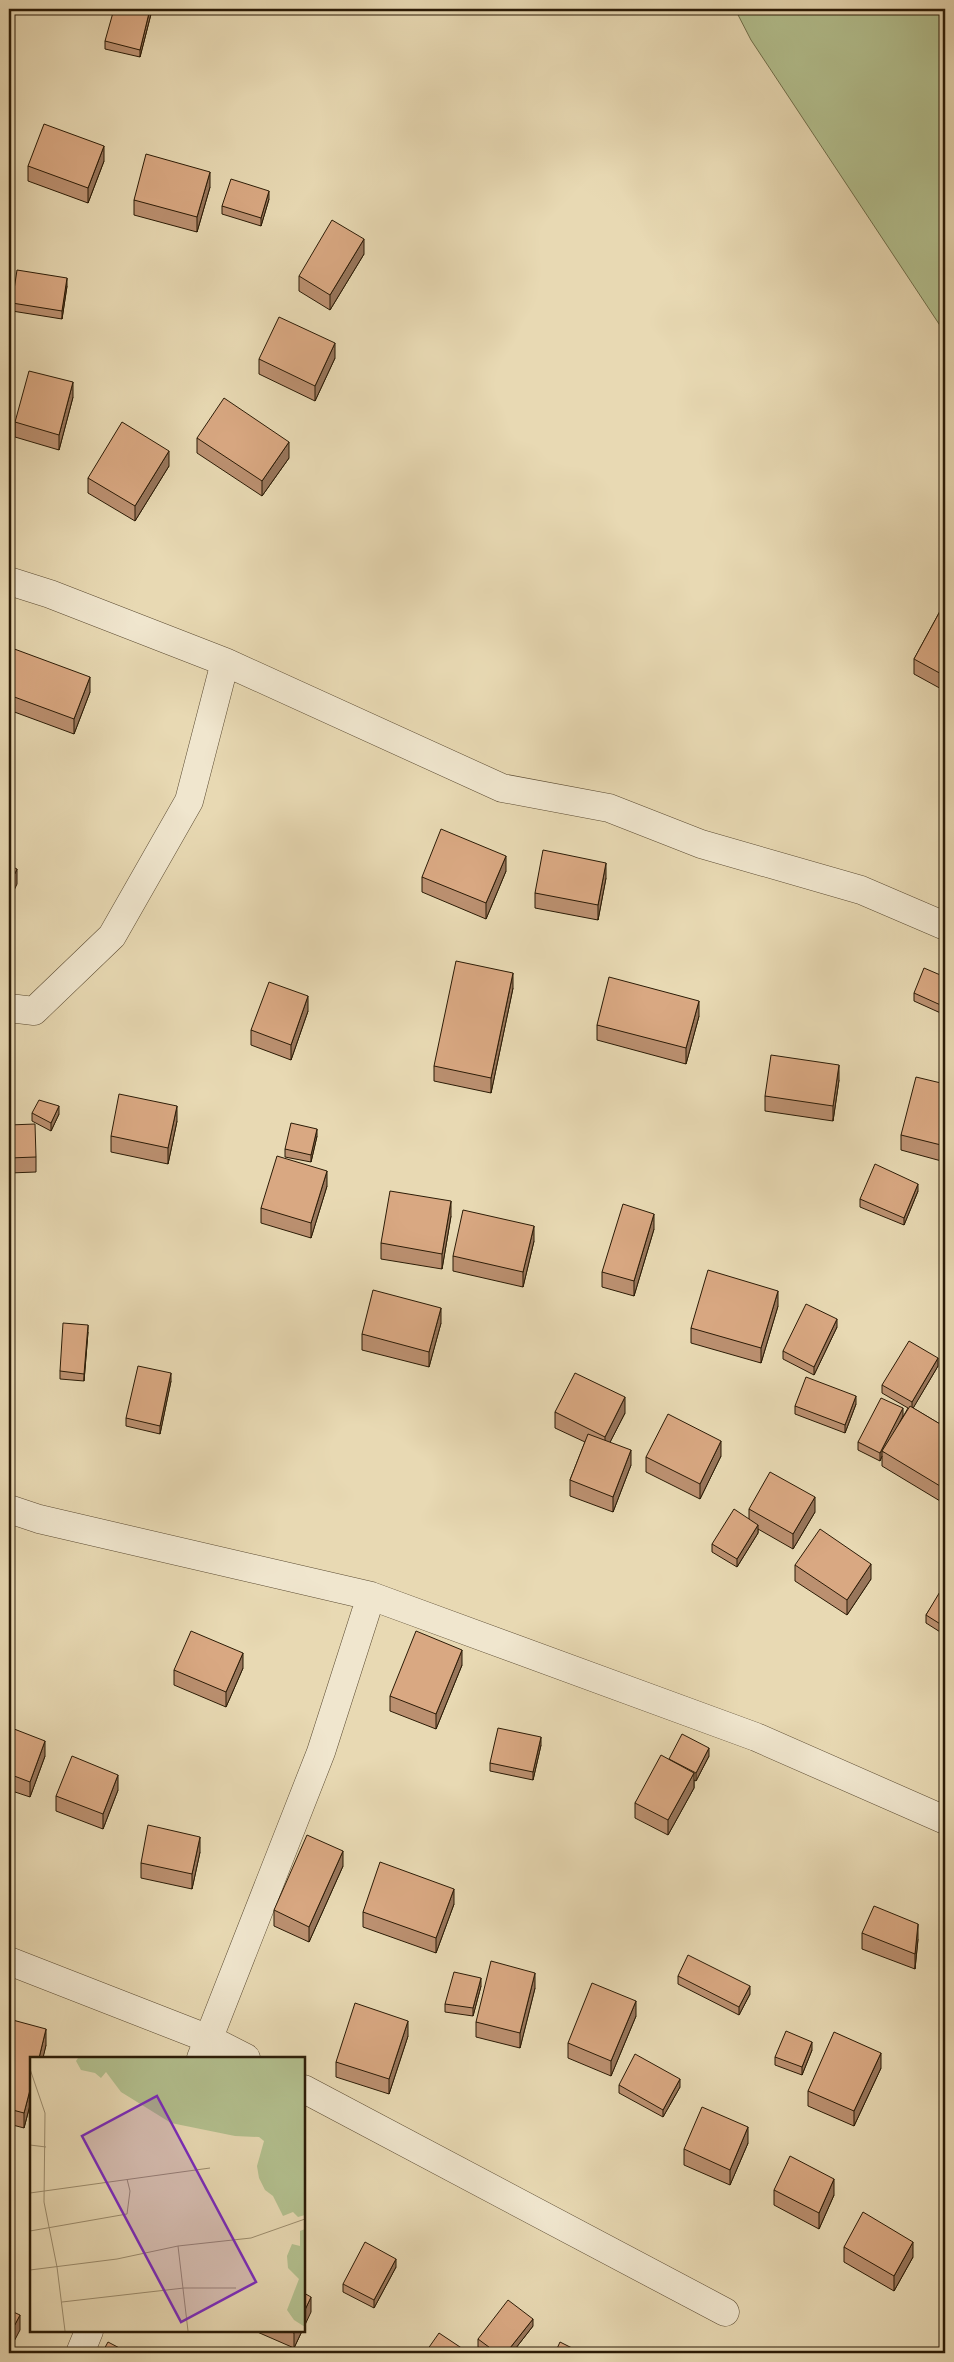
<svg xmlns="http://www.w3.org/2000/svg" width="954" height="2362" font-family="'Libre Caslon Text',serif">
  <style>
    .green { fill: #b3c08f; stroke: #6f6e4a }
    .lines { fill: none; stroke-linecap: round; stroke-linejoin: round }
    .street-casing { stroke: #5a4a31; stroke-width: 29 }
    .street { stroke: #f0e6ce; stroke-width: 28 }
    .wall { fill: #bb9070; stroke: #2b1b06 }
    .shaded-wall { fill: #98765b; stroke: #2b1b06 }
    .building { fill: #d9a882; stroke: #2b1b06 }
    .inset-road { fill: none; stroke: #9c8d6e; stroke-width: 1 }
    .view { fill: #7b2cbf; fill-opacity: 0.15; stroke: #7b2cbf; stroke-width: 2.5 }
    .inset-edge { fill: none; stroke: #2b1b06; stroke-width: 2.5 }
  </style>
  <rect width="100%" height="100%" fill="#e8d9b3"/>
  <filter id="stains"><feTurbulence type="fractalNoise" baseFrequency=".004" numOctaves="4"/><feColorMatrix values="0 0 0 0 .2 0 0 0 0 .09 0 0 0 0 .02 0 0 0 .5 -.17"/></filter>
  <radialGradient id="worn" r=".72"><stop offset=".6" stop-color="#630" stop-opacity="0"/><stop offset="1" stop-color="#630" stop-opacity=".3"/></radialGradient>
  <path class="green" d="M735,9H945V333L751,40Z"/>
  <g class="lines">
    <g class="street-casing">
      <path id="street" d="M9,581L50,594L225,662L502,788L609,808L701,844L861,890L945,926
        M9,1008L34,1011L112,936L189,801L225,662
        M9,1509L39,1519L371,1596L756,1737L945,1820
        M9,1961L209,2039L246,2058
        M201,2058L321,1752L371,1596
        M304,2089L725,2312
        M80,2353L89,2331"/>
    </g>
    <use href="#street" class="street"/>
  </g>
  <path class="wall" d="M151,9V14L140,57L105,49V41Z
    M104,161L88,203L28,181V166Z
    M210,187L197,232L134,215V200Z
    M269,199L261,226L222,214V206Z
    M364,254L330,310L299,291V276Z
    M67,286L62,319L12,311V303Z
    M335,358L315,401L259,374V359Z
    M73,397L59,450L15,437V422Z
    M197,438L289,458L262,496L197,453Z
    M169,466L135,521L88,493V478Z
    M945,602V691L914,674V659Z
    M9,647L90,692L74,734L9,710Z
    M945,825V840L942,838V830Z
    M506,871L486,919L422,892V877Z
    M606,878L598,920L535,908V893Z
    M945,977V1015L914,1001V993Z
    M513,988L491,1093L434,1081V1066Z
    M308,1011L291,1060L251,1045V1030Z
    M699,1016L686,1064L597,1040V1025Z
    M839,1080L833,1121L765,1111V1096Z
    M945,1084V1162L901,1150V1135Z
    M32,1113L59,1114L51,1131L32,1121Z
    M177,1121L168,1164L111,1152V1136Z
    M9,1125L36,1157V1172L9,1173Z
    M317,1136L311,1162L285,1157V1149Z
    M327,1186L311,1238L261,1223V1208Z
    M918,1191L904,1225L860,1207V1199Z
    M451,1216L442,1269L381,1259V1243Z
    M654,1229L634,1296L602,1287V1272Z
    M534,1241L523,1287L453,1271V1256Z
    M778,1306L761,1363L691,1343V1328Z
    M441,1323L429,1367L362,1350V1334Z
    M837,1327L814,1375L783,1359V1351Z
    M88,1332L84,1381L60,1379V1371Z
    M938,1366L913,1408L945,1427V1504L882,1466V1456L880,1461L858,1450V1442L903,1416L900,1422L908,1408L882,1393V1385Z
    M171,1381L160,1434L126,1426V1418Z
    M856,1404L845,1433L795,1414V1406Z
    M555,1412L625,1413L610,1442L631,1465L613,1512L570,1496V1480L585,1442L555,1428Z
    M721,1456L700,1499L646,1472V1457Z
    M749,1509L815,1512L793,1549L758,1529V1533L737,1567L712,1552V1544L749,1519Z
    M795,1565L871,1579L847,1615L795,1581Z
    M945,1586V1635L926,1623V1615Z
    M462,1665L436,1729L390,1711V1696Z
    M243,1668L226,1707L174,1685V1670Z
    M9,1727L45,1756L30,1797L9,1790Z
    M541,1745L533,1780L490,1771V1763Z
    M709,1756L696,1781L694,1780V1788L668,1835L635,1818V1803L669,1759Z
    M118,1790L103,1829L56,1811V1796Z
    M200,1852L192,1889L141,1878V1863Z
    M343,1866L309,1942L274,1926V1910Z
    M454,1904L436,1953L363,1927V1912Z
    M862,1933L918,1939L915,1969L862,1949Z
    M678,1976L750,1994L739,2015L678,1984Z
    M481,1986L473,2016L445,2012V2004Z
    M535,1988L520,2048L476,2037V2022Z
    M636,2016L611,2076L568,2058V2043Z
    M9,2019L46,2045L24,2128L9,2124Z
    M408,2036L389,2094L336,2077V2062Z
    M812,2050L802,2075L775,2065V2057Z
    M881,2068L854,2126L808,2106V2091Z
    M619,2085L680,2087L663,2117L619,2093Z
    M748,2143L730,2185L684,2165V2149Z
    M774,2190L834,2195L819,2229L774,2205Z
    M844,2247L913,2257L894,2291L844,2262Z
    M396,2267L374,2308L343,2292V2284Z
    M533,2326L512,2353H487L478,2347V2339Z
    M255,2331H302L294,2348Z"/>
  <path class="shaded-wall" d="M150,9L151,14L140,57V50Z
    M104,146V161L88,203V188Z
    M210,172V187L197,232V217Z
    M269,191V199L261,226V218Z
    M364,239V254L330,310V295Z
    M67,278V286L62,319V311Z
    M335,343V358L315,401V386Z
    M73,382V397L59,450V435Z
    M289,442V458L262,496V481Z
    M169,451V466L135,521V506Z
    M90,677V692L74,734V719Z
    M506,856V871L486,919V903Z
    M606,863V878L598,920V905Z
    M17,869V884L9,901V886Z
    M513,973V988L491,1093V1078Z
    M308,996V1011L291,1060V1045Z
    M699,1001V1016L686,1064V1048Z
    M839,1065V1080L833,1121V1106Z
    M59,1106V1114L51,1131V1123Z
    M177,1106V1121L168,1164V1148Z
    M317,1129V1136L311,1162V1155Z
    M327,1171V1186L311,1238V1223Z
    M918,1184V1191L904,1225V1218Z
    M451,1201V1216L442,1269V1254Z
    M654,1214V1229L634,1296V1281Z
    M534,1226V1241L523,1287V1272Z
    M778,1291V1306L761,1363V1348Z
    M441,1308V1323L429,1367V1352Z
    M837,1319V1327L814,1375V1367Z
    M88,1325V1332L84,1381V1374Z
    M938,1358V1366L912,1410V1402Z
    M171,1373V1381L160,1434V1426Z
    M856,1396V1404L845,1433V1425Z
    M625,1397V1413L605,1452V1437Z
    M903,1408V1416L884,1452L882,1451V1456L880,1461V1453Z
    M721,1441V1456L700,1499V1484Z
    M631,1450V1465L613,1512V1497Z
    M815,1497V1512L793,1549V1534Z
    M758,1525V1533L737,1567V1559Z
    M871,1564V1579L847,1615V1600Z
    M462,1650V1665L436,1729V1714Z
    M243,1653V1668L226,1707V1692Z
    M541,1737V1745L533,1780V1772Z
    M45,1741V1756L30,1797V1782Z
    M709,1748V1756L696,1781V1773Z
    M694,1773V1788L668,1835V1820Z
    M118,1775V1790L103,1829V1814Z
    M200,1837V1852L192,1889V1874Z
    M343,1851V1866L309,1942V1927Z
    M454,1889V1904L436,1953V1938Z
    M918,1924V1939L915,1969V1954Z
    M535,1973V1988L520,2048V2033Z
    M481,1978V1986L473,2016V2008Z
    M750,1986V1994L739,2015V2007Z
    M636,2001V2016L611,2076V2061Z
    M408,2021V2036L389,2094V2079Z
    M46,2029V2045L43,2058H39Z
    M812,2042V2050L802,2075V2067Z
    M881,2053V2068L854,2126V2111Z
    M680,2079V2087L663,2117V2110Z
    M31,2086V2101L24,2128V2113Z
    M11,2127V2135L9,2152V2144Z
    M748,2127V2143L730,2185V2170Z
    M834,2179V2195L819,2229V2213Z
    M913,2242V2257L894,2291V2276Z
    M396,2259V2267L374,2308V2300Z
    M311,2297V2312L304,2327V2312Z
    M20,2315V2330L9,2351V2336Z
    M533,2319V2326L512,2353H506Z
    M295,2331H302L294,2348V2333Z"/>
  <path class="building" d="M114,9H150L140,50L105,41Z
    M44,124L104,146L88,188L28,166Z
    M146,154L210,172L197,217L134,200Z
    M231,179L269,191L261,218L222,206Z
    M332,220L364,239L330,295L299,276Z
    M17,270L67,278L62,311L12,303Z
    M279,317L335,343L315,386L259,359Z
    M29,371L73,382L59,435L15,422Z
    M224,398L289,442L262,481L197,438Z
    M122,422L169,451L135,506L88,478Z
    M945,602V676L914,659Z
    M9,647L90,677L74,719L9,695Z
    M945,825V832L942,830Z
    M441,829L506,856L486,903L422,877Z
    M543,850L606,863L598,905L535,893Z
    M9,865L17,869L9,886Z
    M456,961L513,973L491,1078L434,1066Z
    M924,968L945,977V1007L914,993Z
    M609,977L699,1001L686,1048L597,1025Z
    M269,982L308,996L291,1045L251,1030Z
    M771,1055L839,1065L833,1106L765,1096Z
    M916,1077L945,1084V1146L901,1135Z
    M119,1094L177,1106L168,1148L111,1136Z
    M39,1100L59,1106L51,1123L32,1113Z
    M291,1123L317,1129L311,1155L285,1149Z
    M35,1124L36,1157L9,1158V1125Z
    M277,1156L327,1171L311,1223L261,1208Z
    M875,1164L918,1184L904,1218L860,1199Z
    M390,1191L451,1201L442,1254L381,1243Z
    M623,1204L654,1214L634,1281L602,1272Z
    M463,1210L534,1226L523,1272L453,1256Z
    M708,1270L778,1291L761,1348L691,1328Z
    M373,1290L441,1308L429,1352L362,1334Z
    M806,1304L837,1319L814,1367L783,1351Z
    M63,1323L88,1325L84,1374L60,1371Z
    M909,1341L938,1358L912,1402L882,1385Z
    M138,1366L171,1373L160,1426L126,1418Z
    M575,1373L625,1397L605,1437L555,1412Z
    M806,1377L856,1396L845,1425L795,1406Z
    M881,1398L903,1408L880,1453L858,1442Z
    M910,1406L945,1427V1489L882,1451Z
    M668,1414L721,1441L700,1484L646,1457Z
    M588,1434L631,1450L613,1497L570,1480Z
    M770,1472L815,1497L793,1534L749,1509Z
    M734,1509L758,1525L737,1559L712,1544Z
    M820,1529L871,1564L847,1600L795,1565Z
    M944,1585L945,1586V1627L926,1615Z
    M191,1631L243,1653L226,1692L174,1670Z
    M416,1631L462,1650L436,1714L390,1696Z
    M9,1727L45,1741L30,1782L9,1774Z
    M498,1728L541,1737L533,1772L490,1763Z
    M682,1734L709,1748L696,1773L669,1759Z
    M661,1755L694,1773L668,1820L635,1803Z
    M72,1756L118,1775L103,1814L56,1796Z
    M148,1825L200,1837L192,1874L141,1863Z
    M307,1835L343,1851L309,1927L274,1910Z
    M380,1862L454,1889L436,1938L363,1912Z
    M874,1906L918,1924L915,1954L862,1933Z
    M688,1955L750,1986L739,2007L678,1976Z
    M491,1961L535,1973L520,2033L476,2022Z
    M454,1972L481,1978L473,2008L445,2004Z
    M592,1983L636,2001L611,2061L568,2043Z
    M355,2003L408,2021L389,2079L336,2062Z
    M9,2019L46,2029L39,2058H31V2086L24,2113L9,2109Z
    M786,2031L812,2042L802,2067L775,2057Z
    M834,2032L881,2053L854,2111L808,2091Z
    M635,2054L680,2079L663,2110L619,2085Z
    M702,2107L748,2127L730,2170L684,2149Z
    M9,2127H11L9,2144Z
    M790,2156L834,2179L819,2213L774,2190Z
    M863,2212L913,2242L894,2276L844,2247Z
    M365,2242L396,2259L374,2300L343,2284Z
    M304,2293L311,2297L304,2312Z
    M508,2300L533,2319L506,2353H497L478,2339Z
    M9,2310L20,2315L9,2336Z
    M288,2331H295L294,2333Z
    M439,2333L469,2353H425Z
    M108,2342L129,2353H102Z
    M560,2342L582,2353H555Z"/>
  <g transform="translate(30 2057)">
    <rect width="275" height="275" fill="#e8d9b3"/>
    <path d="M48,1H275V158L268,160L263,155L253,159L243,139L235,133L229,121L227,109L234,84L229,80L205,79L141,66L91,35L76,15L71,21L65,16L51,13L46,4ZM275,172V270L264,263L257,253L269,222L258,211L257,199L262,187L270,189V174Z" fill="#b3c08f"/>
    <path class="inset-road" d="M0,12L15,56L14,145L27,210L35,274M0,88L16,90M0,136L180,111M0,174L97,157L100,134L97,122M148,189L158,274M0,213L87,202L148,189L221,181L275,162M32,245L154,231H206"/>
    <path class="view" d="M127,39L226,225L151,265L52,79Z"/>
    <rect width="275" height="275" class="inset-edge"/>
  </g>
  <rect width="954" height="2362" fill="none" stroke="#e8d9b3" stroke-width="30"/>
  <rect x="10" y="10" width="934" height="2342" fill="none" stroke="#2b1b06" stroke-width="2.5"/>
  <rect x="15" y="15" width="924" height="2332" fill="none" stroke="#2b1b06"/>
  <rect width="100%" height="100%" filter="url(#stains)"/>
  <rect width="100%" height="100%" fill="url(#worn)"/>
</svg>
